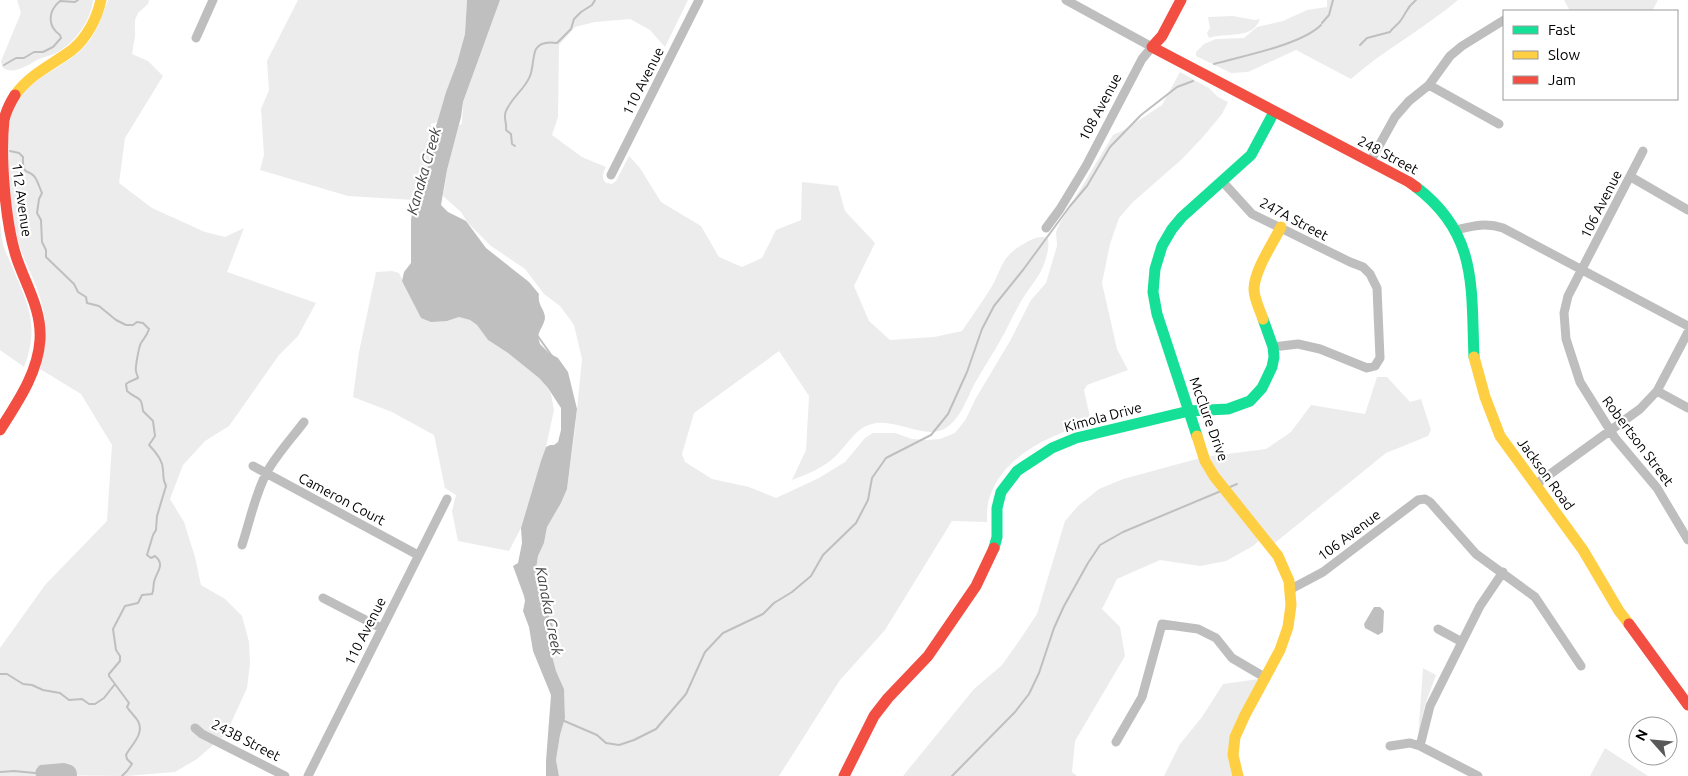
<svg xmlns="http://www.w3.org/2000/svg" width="1688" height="776" font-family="Ubuntu,sans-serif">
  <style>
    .green { fill: #ececec }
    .water { fill: #bfbfbf }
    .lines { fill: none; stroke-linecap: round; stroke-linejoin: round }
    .stream { stroke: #bfbfbf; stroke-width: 2 }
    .street { stroke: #bebebe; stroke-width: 9 }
    .fast { stroke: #16e098; stroke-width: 11 }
    .slow { stroke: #ffcf43; stroke-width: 11 }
    .jam { stroke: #f24e42; stroke-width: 11 }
    .labels { text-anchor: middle; stroke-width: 4.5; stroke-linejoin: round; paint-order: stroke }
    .street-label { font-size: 14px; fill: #000; stroke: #fff }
    .water-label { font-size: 15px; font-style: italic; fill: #444; stroke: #fff }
  </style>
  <rect width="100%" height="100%" fill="#fff"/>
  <path class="green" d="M17,0H93C91,21 74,44 56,53C50,56 43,57 37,60C28,65 12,76 2,67L1,61L21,13Z
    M108,0H149L148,4L138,13L135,20V36L132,54L148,61L163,76L125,138L119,183L152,208L205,232L225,237L244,228L227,272L316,303L298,336L279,355L229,426L205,441L183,465L170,499L184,522L195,557L201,585L225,599L242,616L249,642L250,663L247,688L226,734L197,759L175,772L126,776L35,775L36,776H0V648L45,585L107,521L112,445L81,394L40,369C46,348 48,326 42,305C37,282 23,261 17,237C9,206 4,156 9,124C17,80 54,75 81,50C95,38 102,17 108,0Z
    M298,0H467L465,34L457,63L446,92L437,122L431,124V126L436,130L435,135L427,173L420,183L414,200L348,196L260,170L264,155L261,109L269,90L267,61Z
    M500,0H688L665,47L650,30L630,19L595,22L575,27L559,45L558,117L552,135L582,157L606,167C603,173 601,178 606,183L612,184L616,181L629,156L640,168L661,202L701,226L719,257L742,267L762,258L776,230L801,220L802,182L838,186L845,211L875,243L854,286L869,321L890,340L934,337L962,331C972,316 983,301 992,286C998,276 1001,263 1009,255C1015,248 1040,231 1048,239C1050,248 1045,263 1041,271C1034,284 1024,294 1018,307C1011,318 1007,330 1000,341C992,355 983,369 975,383C967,398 961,418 946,428C925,441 895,417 872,424C854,428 844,451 830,461C818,470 805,475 792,480L806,450L809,396L779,351L694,413L682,454L685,462L712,479L749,487L776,498L819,478L845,462L865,438L873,433H895L912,439L926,440L940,439L955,433L966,419L976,398L1010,341L1031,300L1046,283L1057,246L1056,232L1060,223L1113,135L1124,130L1162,105L1180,72L1209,88L1218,97L1228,102L1222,114L1202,138L1181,160L1133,202L1119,218L1110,244L1102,283L1117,349L1128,370L1087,385L1084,390L1091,422C1050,436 1003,454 989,499C987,506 987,515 987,522L952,521L885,630L840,680L779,776H559L556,760L560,735L565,718L564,689L556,671L551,652L553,626L540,594L536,569L538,556L544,543L547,527L561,503L567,489L575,430L582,359L574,325L560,306L544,294L525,269L491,246L468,223L461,212L443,196L447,170L459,125L462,124L463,102Z
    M1327,0H1458C1424,29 1385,49 1351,79L1296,50L1248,72L1231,73L1196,56V52L1204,44L1216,39L1244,38L1257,27L1283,21L1307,10L1327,7Z
    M1564,0H1658L1652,11H1570Z
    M1233,16L1255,20L1260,19C1253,40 1226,32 1209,38L1207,33L1210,28L1208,17Z
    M0,221C1,228 1,236 3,244C5,251 9,259 12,266C28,305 40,325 24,367L0,350Z
    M392,271L399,273L421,318L447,321L459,317L470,320L477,325L488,340L508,353L539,378L548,388L551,394L554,410L546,447L521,528L509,551L458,541L452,511L456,495L445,488L434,435L392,412L353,397L359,352L376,272Z
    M1377,377H1387L1410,402L1421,399L1431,430L1428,436L1386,453L1271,546L1263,537L1253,546L1226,561L1200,566L1160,560L1117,579L1102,609L1120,627L1125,656L1075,741L1072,772L1077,776H903L974,689L1002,665L1019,641L1037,614L1065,521L1078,506L1099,489L1123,479L1204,457L1266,449L1291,432L1311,405L1365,414Z
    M1423,668L1436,675L1425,705L1418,739Z
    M1266,678L1239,728L1238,776H1164L1180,744L1202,717L1223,684Z
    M1605,748L1648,776H1590Z"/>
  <path class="water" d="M467,0H500L463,102L461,117L447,170L441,205L448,212L466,221L486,248L529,282L539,294C537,305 545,309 545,318C544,325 539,330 538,337L540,344L549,353L558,358L568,372L577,409L567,489L561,503L547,527L544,543L538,556L536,569L540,594L553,626L551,652L556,671L564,689L565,718L560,735L556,760L559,776H546V761L551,695L533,651L529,627L523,611L525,601L524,596L513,566L518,563L522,543L521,528L541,461L546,447L550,445H554L558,442L561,430V408L548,388L539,378L508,353L488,340L477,325L470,320L459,317L447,321L431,322L421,318L402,281L404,272L411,263V220L414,200L420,183L427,172L436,126L446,92L457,63L465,34Z
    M1374,607H1380L1384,611L1383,632L1378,635L1365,628L1364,624Z
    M64,763C72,765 77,766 77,776H36C34,771 37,768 40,765Z"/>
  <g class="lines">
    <path class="stream" d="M1322,23L1329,15L1333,0
      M1360,45L1367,38L1390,32C1393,27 1398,25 1401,20C1407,12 1406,8 1416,0
      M1214,64C1242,56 1301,45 1321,25
      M4,65L16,58H24L34,52H43L53,47L61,38L60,35C47,26 48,11 60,1L75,2L78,0
      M515,146L512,144L511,134L506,130C507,123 503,117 506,111C512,97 525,89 530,76C533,69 533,54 536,49C540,42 550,42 557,43L571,29L574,19L581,12L592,5L595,0
      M10,151L19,153L23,157C22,180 31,166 37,181C39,185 40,189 42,193L39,199L37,213L41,220L42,242L46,250V257L74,284L78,292L86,297L87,303L99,306L116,320L126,325H133L137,322L143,323L149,329C147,336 144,338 141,343C139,346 135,368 136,371C136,373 138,376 138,378L129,382L126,384L127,391C138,401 141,394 143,411L153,421L155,436L149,445C155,451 163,461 163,470C164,478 162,477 166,486L157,516L156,530L153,535L147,555L151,558L155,556C166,565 156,572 154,582C153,587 154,590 152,594L142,595L138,603L125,606L113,629L116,650L120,656V661L109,674V676L129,703L127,707C130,712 135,716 138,721C145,734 131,745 126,755L127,759L132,764L127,771L122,776
      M537,335L552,356
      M1230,487L1237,484
      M0,674H7L23,684L32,685L43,690L60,693L69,700L82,699L89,704H95L104,698L115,684
      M562,720L597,735L606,743L619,745L634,740L656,729L686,694L705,652L723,633L763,614L774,603L792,592L811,576L823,555L856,523L868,500L872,478L886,458L931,435L948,414L967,372L982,329L994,306L1023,270L1070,206L1087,186L1110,147L1141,115L1177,87L1193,81
      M0,772L14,771L35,773
      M952,776L1015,712L1029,694L1039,673L1054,628L1064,606L1088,563L1100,545L1123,532L1221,491"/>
    <path class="street" d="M196,38L213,0
      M1429,85L1499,124
      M1643,151L1568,296L1564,313L1566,339L1580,382L1615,438L1657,488L1688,540
      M1370,162L1395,117L1409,101L1429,85L1450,56L1462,46L1504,20
      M611,175L699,0
      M1631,177L1688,210
      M1222,181L1252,214L1350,262L1363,267L1370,274L1377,288L1380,358L1375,366L1367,368L1320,349L1298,344L1273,347
      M1046,228L1060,209L1086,166L1142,59L1152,47L1066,0
      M1456,230C1472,226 1486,222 1503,228L1688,326
      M1657,391L1688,408
      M253,466L418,555
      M1535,485L1640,409L1657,391L1688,332
      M242,545C250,521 255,494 267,472C277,454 292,438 304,422
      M1291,589L1323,572L1418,500L1425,499L1430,502L1476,554L1535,597L1581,666
      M323,598L381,628
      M1438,629L1462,642
      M195,728L202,734L285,776
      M1116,742L1142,697L1162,624L1198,629L1216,638L1232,658L1266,678
      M1390,746L1410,743L1420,746L1478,776
      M1420,746L1430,706L1480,606L1503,572
      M308,776L447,499"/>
    <path class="fast" d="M1416,187C1478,234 1471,287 1474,357
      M1197,436L1157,314L1153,292L1155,269L1162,246L1172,229L1182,217L1251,155L1274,112
      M994,548L997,537V508L1001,492L1017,471L1052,448L1076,438L1189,411L1228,409L1250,401L1262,388L1272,367L1274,357L1273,347L1263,319"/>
    <path class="slow" d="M15,95C30,74 52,65 72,50C87,38 97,18 101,0
      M1263,319C1260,310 1254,299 1254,289C1254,271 1273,243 1281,227
      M1474,357L1485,397L1500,436L1583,550L1619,611L1629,624
      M1197,436L1205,461L1214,476L1278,556L1289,581L1291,605L1288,627L1280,650L1245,715L1235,737L1233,755L1238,776"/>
    <path class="jam" d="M1181,0L1162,36L1152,47L1409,182L1416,187
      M0,430C17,403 38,373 40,340C42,309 25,284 16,256C5,221 0,156 4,120C6,111 10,103 15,95
      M1629,624L1688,705
      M844,776L874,716L888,698L928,656L976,586L994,548"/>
  </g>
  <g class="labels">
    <g class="street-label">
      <text transform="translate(643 81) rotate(-63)" y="5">110 Avenue</text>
      <text transform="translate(1100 107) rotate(-62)" y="5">108 Avenue</text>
      <text transform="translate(1388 155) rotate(28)" y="5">248 Street</text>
      <text transform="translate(22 200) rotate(82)" y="5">112 Avenue</text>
      <text transform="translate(1601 204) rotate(-63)" y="5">106 Avenue</text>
      <text transform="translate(1294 219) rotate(28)" y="5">247A Street</text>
      <text transform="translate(1103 417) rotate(-15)" y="5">Kimola Drive</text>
      <text transform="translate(1209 419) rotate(70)" y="5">McClure Drive</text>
      <text transform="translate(1638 441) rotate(53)" y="5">Robertson Street</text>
      <text transform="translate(1546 474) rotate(54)" y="5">Jackson Road</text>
      <text transform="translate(342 499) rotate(28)" y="5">Cameron Court</text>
      <text transform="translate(1349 535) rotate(-37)" y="5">106 Avenue</text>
      <text transform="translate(365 631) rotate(-63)" y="5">110 Avenue</text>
      <text transform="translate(246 740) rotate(27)" y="5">243B Street</text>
    </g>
    <g class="water-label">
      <text transform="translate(424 171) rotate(-74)" y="5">Kanaka Creek</text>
      <text transform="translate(549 611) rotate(79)" y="5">Kanaka Creek</text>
    </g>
  </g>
  <rect x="1503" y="10" width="175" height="90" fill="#ffffff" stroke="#999999"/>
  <rect x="1513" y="26" width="25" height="8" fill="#16e098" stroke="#999999"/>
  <text x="1548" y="35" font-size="15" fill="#000000">Fast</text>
  <rect x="1513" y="51" width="25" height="8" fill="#ffcf43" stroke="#999999"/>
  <text x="1548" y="60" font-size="15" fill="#000000">Slow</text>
  <rect x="1513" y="76" width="25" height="8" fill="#f24e42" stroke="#999999"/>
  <text x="1548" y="85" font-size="15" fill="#000000">Jam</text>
  <g transform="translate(1653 741) rotate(297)"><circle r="24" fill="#ffffff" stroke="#999999"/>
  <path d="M0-4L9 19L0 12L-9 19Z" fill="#595959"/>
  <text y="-8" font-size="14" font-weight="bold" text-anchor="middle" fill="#000000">N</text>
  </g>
</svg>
